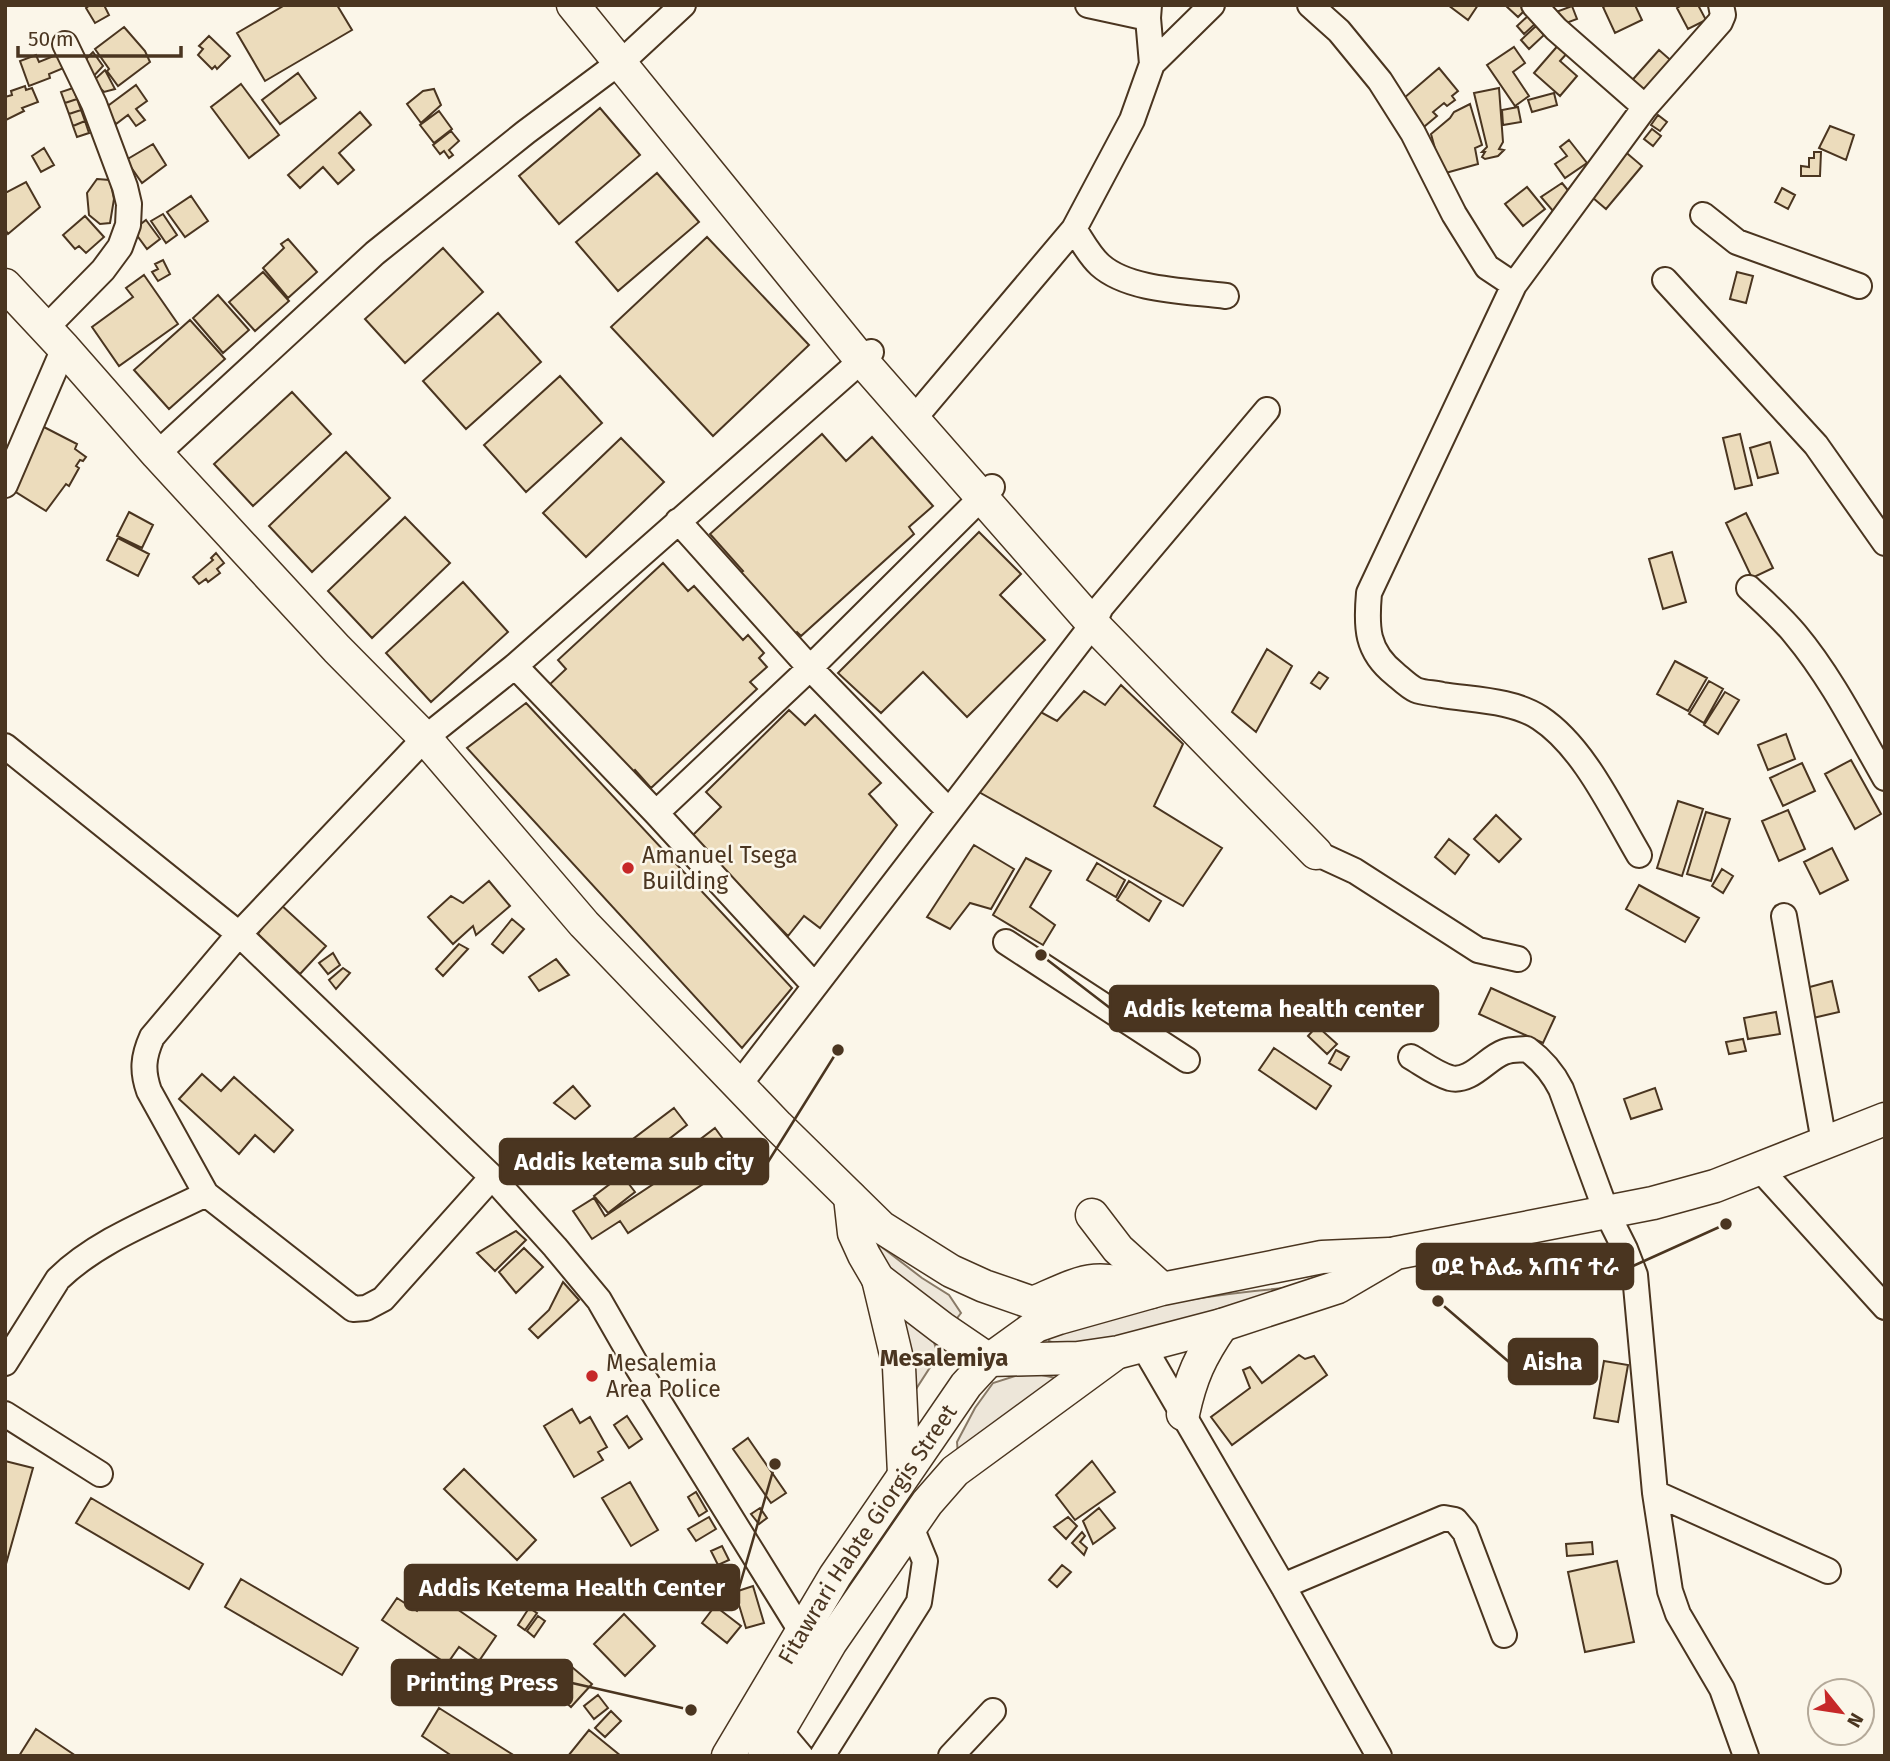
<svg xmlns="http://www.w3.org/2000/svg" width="1890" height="1761" font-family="'Fira Sans','Noto Sans Ethiopic',sans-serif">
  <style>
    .green { fill: #ede6d9; stroke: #887966; stroke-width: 2 }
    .building { fill: #ecdcbc; stroke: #4a3520; stroke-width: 2 }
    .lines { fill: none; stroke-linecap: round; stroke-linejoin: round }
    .minor-casing { stroke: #4a3520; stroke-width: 28 }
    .major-casing { stroke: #4a3520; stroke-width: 35 }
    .minor { stroke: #fbf6e9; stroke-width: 24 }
    .major { stroke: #fbf6e9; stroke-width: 32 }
    .poi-dot { fill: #c62828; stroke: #fbf6e9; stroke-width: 2.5 }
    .labels { text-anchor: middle; stroke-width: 5; stroke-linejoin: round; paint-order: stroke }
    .poi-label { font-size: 23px; fill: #4a3520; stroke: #fbf6e9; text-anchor: start }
    .street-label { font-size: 23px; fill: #4a3520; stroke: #fbf6e9 }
    .neighbourhood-label { font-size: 24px; font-weight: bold; fill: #4a3520; stroke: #fbf6e9 }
    .leader { fill: none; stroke: #4a3520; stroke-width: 2.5 }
    .callout-dot { fill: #4a3520; stroke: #fbf6e9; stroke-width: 2.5 }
    .callout { fill: #4a3520; stroke: #4a3520; stroke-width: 2.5 }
    .callout-label { font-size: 24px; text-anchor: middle; font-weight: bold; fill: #fff }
  </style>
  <rect width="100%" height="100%" fill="#fbf6e9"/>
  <path class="green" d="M857,1228L922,1278L949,1295L961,1313L954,1322L923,1309Z
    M1301,1287L1183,1323L1076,1346H1061L1049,1341L1046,1327C1131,1310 1214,1292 1301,1287Z
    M894,1310L933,1339L938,1355L905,1406Z
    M1037,1374L1065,1380L958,1455L957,1442L975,1408L993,1383L1015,1376Z"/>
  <path class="building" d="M90,5H104L109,15L95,23L86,8Z
    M285,5H337L352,30L265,81L237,33Z
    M1448,5H1478L1468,20Z
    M1505,5H1526L1528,7L1518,17Z
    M1607,5H1635L1642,20L1615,33L1603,7Z
    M1682,5H1698L1706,20L1688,29L1677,8Z
    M1572,6L1577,19L1561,25L1556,12Z
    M1530,14L1537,22L1524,34L1517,26Z
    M1536,26L1544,35L1529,49L1521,40Z
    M124,27L145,51L150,62L118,86L107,71L109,69L95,49Z
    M209,36L230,56L217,69L215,66L212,69L198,55L203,49L199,46Z
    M1561,42L1570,50L1560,61L1577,76L1560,96L1534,73Z
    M1514,47L1525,63L1513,72L1529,96L1515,106L1487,65Z
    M1659,50L1675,64L1643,100L1627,86Z
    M93,52L103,66L91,79L78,67Z
    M61,53L66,67L49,74L50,78L29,86L20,61L36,55L39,62Z
    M1439,68L1458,91L1452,96L1455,100L1447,106L1444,103L1433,112L1437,116L1419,131L1397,104Z
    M105,70L115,89L104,92L93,81Z
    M298,73L316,98L280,124L262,100Z
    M241,84L279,135L249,158L211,107Z
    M136,85L147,101L136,109L145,120L136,126L128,115L116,124L105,108Z
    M25,86L26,90L32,88L38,102L22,108L24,111L6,120L5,97L12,95L11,91Z
    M73,88L77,99L65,103L61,92Z
    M1499,88L1503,142L1499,149L1504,150L1498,156L1485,159L1482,157L1485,152H1482L1487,147L1474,93Z
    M434,89L441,105L421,123L407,104L423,91Z
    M1554,93L1557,105L1532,112L1528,100Z
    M77,99L81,110L69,114L65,103Z
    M1470,104L1482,145L1475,148L1478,164L1442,174L1431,134L1450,118L1454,112Z
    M1518,107L1521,122L1503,125L1502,110Z
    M600,108L640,155L559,224L519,176Z
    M81,110L85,121L73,126L69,114Z
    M439,111L452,129L434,143L420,125Z
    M360,112L371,125L339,153L354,170L338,184L323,167L300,188L288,175Z
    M1658,115L1667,122L1660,131L1651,125Z
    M85,121L89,133L77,137L73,126Z
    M1830,126L1854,135L1846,160L1819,148Z
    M1652,129L1661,136L1653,146L1644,139Z
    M451,131L459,141L449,150L453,155L449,158L444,151L440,154L433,145Z
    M1569,140L1587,163L1565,178L1555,164L1567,156L1560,147Z
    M153,144L166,165L142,183L126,160Z
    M44,148L54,165L41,172L32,156Z
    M1622,149L1642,166L1606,209L1586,192Z
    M1814,152H1821L1820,176H1801V166L1809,167V158H1814Z
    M657,173L699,222L618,291L576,242Z
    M97,179L110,180L114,199L110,223L100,224L89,215L87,193Z
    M26,182L40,207L8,234L5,229V193Z
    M1562,183L1571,194L1553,211L1541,197Z
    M1527,187L1545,209L1523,226L1505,204Z
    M1782,188L1795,195L1788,209L1775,202Z
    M191,196L208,221L185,237L167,212Z
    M163,214L177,235L166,243L151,221Z
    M85,216L104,237L86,253L79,246L75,249L63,235Z
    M146,220L160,239L147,249L133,230Z
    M707,237L809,345L713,436L611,327Z
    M288,239L317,272L288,298L263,268L284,248L281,244Z
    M443,248L483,292L405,363L365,319Z
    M163,260L170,274L158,281L152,272L158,269L155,264Z
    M263,272L289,301L255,331L229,302Z
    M1737,272L1753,276L1746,303L1730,299Z
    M144,275L178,324L119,366L92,327L133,297L126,288Z
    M218,295L249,330L223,353L193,318Z
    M498,313L541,362L466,429L423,381Z
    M190,320L225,359L169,409L134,370Z
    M560,376L602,423L526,492L484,445Z
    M292,392L331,434L253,506L214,464Z
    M40,425L77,444L75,449L86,457L83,461L80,460L76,466L79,468L69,486L66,484L46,511L11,489Z
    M822,434L846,461L872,437L933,506L909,527L914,534L801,636L797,632L793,635L738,574L743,571L710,534Z
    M1740,434L1752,485L1735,489L1723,438Z
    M621,438L664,482L586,557L543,513Z
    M1770,442L1778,473L1758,478L1750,448Z
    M346,452L390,498L312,572L269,526Z
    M129,512L153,525L142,548L117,536Z
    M1746,513L1773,568L1752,578L1726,523Z
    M405,517L450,563L372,638L328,591Z
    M979,532L1021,574L1000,595L1045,640L967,717L923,672L881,713L838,673Z
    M118,538L149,554L138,576L107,560Z
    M1672,552L1686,602L1663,609L1649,559Z
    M216,553L224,563L217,569L220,573L208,582L206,579L199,584L193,577L213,560L211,558Z
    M663,563L688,591L694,586L743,640L748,635L764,653L759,658L767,667L750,682L757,689L651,788L635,770L628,776L547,687L566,669L558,660Z
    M463,582L508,632L431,702L386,653Z
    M1267,649L1292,666L1256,732L1232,712Z
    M1675,661L1707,678L1688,711L1657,694Z
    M1319,672L1328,678L1320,689L1311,683Z
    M1709,681L1723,689L1704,723L1689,714Z
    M1121,685L1183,744L1154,806L1222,848L1183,906L970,787L1037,710L1057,721L1084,691L1105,705Z
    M1725,692L1739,700L1718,734L1704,725Z
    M526,703L792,988L742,1048L467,748Z
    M789,710L805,725L815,715L881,783L869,794L897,825L820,928L804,916L788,936L691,837L721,807L706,792Z
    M1786,734L1795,759L1768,770L1758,745Z
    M1851,760L1881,814L1855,829L1825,774Z
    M1802,763L1815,791L1783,806L1770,778Z
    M1678,801L1703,809L1682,876L1657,868Z
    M1788,810L1805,849L1779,861L1762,821Z
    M1706,812L1730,819L1711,881L1687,874Z
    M1496,815L1521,839L1499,862L1474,839Z
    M1449,839L1469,855L1455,874L1435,857Z
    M974,845L1014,869L991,909L970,903L950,929L927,917Z
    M1832,848L1848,880L1820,894L1804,862Z
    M1026,858L1051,871L1030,907L1055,925L1043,945L993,915Z
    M1097,863L1125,880L1116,897L1087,880Z
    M1722,869L1733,876L1723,893L1712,886Z
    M489,881L510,906L476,935L473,926L453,944L428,917L451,896L463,903Z
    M1129,881L1161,901L1149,921L1117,900Z
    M1639,885L1699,918L1685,942L1626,909Z
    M280,904L326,946L300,974L258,934Z
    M512,919L524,929L503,953L492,944Z
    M459,944L468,949L443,976L436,969Z
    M333,953L340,965L328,974L319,963Z
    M556,959L569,975L539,991L529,977Z
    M343,968L350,973L336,989L329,980Z
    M1832,981L1839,1012L1813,1018L1806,988Z
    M1491,988L1555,1017L1543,1043L1479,1014Z
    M1776,1012L1780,1034L1748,1039L1744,1018Z
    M1317,1026L1337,1044L1327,1054L1308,1036Z
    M1743,1039L1746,1051L1729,1054L1726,1042Z
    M1274,1048L1331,1086L1316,1109L1259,1070Z
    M1336,1050L1349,1057L1341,1070L1329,1063Z
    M202,1074L221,1091L234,1077L293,1130L274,1152L255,1135L239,1154L179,1099Z
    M573,1086L590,1106L575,1119L554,1103Z
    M1655,1088L1662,1109L1631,1119L1624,1099Z
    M674,1108L687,1125L664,1143L674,1156L648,1176L625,1145Z
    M715,1128L734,1154L701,1179L703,1184L628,1233L620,1221L592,1239L573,1211L594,1198L605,1216L667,1175L681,1154Z
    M622,1175L635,1192L608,1213L594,1196Z
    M516,1231L526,1240L495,1271L477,1253Z
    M524,1248L543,1267L516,1293L499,1272Z
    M563,1282L579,1300L538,1338L529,1329L549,1310Z
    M1299,1355L1305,1359L1314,1356L1327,1375L1232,1445L1211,1417L1250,1388L1243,1370L1250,1367L1262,1383Z
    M1604,1361L1628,1365L1618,1422L1594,1418Z
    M572,1409L580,1423L590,1417L607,1447L598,1452L603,1460L574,1477L544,1426Z
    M627,1416L642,1439L629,1448L614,1425Z
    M748,1438L786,1493L771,1503L733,1449Z
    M5,1461L33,1468L6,1564H5Z
    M1092,1461L1115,1492L1075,1520L1056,1495Z
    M464,1469L536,1540L517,1560L444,1489Z
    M630,1482L658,1530L631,1546L602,1498Z
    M696,1492L707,1511L699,1516L688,1497Z
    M91,1498L203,1564L189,1589L76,1523Z
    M760,1508L767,1518L759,1524L751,1514Z
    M1099,1508L1115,1528L1093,1544L1083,1521Z
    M709,1517L716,1529L696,1541L688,1529Z
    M1068,1517L1077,1526L1066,1539L1054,1527Z
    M1082,1532L1085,1536L1080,1542L1087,1548L1084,1555L1072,1543Z
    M1592,1542L1593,1554L1567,1556L1566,1544Z
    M722,1546L729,1560L718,1565L711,1551Z
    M1617,1561L1634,1642L1585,1652L1568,1572Z
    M1062,1565L1071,1572L1057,1587L1049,1580Z
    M241,1579L358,1648L342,1675L225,1607Z
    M753,1586L764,1623L746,1628L735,1592Z
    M431,1591L496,1636L479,1661L459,1647L447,1664L382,1620L397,1598L417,1611Z
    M715,1606L741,1626L727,1643L702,1623Z
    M529,1608L537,1613L525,1630L518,1625Z
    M624,1614L655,1646L625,1676L594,1644Z
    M538,1616L545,1621L534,1637L527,1631Z
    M566,1662L592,1684L571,1707L546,1685Z
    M598,1695L608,1708L594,1719L584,1706Z
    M439,1708L515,1756H452L422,1736Z
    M611,1711L621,1721L605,1737L595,1728Z
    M36,1729L76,1756H19Z
    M589,1730L621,1756H568Z"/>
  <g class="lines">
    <g class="minor-casing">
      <path id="minor" d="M1088,5L1148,18
        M1310,5L1339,31L1380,81L1413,133L1454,214L1487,267L1514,285
        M1534,5L1556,29L1645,107
        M1152,64L1212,5
        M1703,215L1737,242L1859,286
        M1074,229C1082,241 1089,255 1100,265C1129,291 1188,291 1226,296
        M1665,280L1816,445L1885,543
        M46,328L103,270L120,247L128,225L129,204L125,187L94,104L65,44
        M922,409L1074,229L1132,120L1152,64L1148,18L1149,5
        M157,454L375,253L526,132L628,56L683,5
        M5,485L64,348
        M678,521L810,668L949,811
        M1749,588C1765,603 1781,617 1795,634C1831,677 1857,729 1885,778
        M515,666L656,813L815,986
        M5,746L239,934L492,1177L555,1247L599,1300L638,1368L801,1631
        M656,813L810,668L992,487
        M1316,853L1355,871L1478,950L1518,959
        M1639,855C1613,811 1584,747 1540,718C1513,700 1473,700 1442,695C1434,693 1423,693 1416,690C1409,687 1401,679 1395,674C1366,651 1366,627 1369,593L1514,285L1645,107L1720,22L1723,15L1721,5
        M1784,916L1824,1142
        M1006,942L1187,1060
        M1411,1057C1423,1064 1436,1074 1450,1078C1471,1083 1487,1058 1504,1052C1512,1049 1519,1050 1527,1049C1542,1060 1553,1073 1561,1089L1606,1211L1625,1249L1635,1275L1655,1493L1670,1591L1678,1614L1722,1689L1746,1756
        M739,1085L1093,624L1101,607L1267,410
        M1759,1168L1885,1307
        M492,1177L383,1299L366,1308L353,1309L206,1194L149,1091C142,1071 143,1057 152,1037L239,934L425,738L515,666L871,352
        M1142,1344L1283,1586L1379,1756
        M5,1363L58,1279C98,1240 156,1219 206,1194
        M5,1414L100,1474
        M1655,1493L1828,1571
        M1283,1586L1444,1518L1455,1520L1465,1532L1504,1635
        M770,1719L801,1756
        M822,1756L919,1602L925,1561L911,1527
        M951,1756L993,1711"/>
    </g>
    <g class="major-casing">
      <g id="major">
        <path d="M573,5L857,355L1093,624L1316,853"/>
        <path d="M5,285L64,348L157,454L337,649L425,738L584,924L778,1126L881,1227L951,1271L984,1286L1033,1303C1084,1281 1095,1271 1151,1292"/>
        <path d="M850,1197L854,1233L864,1255L878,1279L942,1328L989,1360L1078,1358L1119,1352L1222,1325L1338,1287L1396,1253L1653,1203L1715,1186L1885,1119"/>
        <path d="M1092,1215L1118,1249L1161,1288"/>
        <path d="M878,1279L899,1367L904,1474"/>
        <path d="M1183,1414C1191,1377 1200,1357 1222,1325"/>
        <path id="s1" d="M728,1756L835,1576L966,1385L989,1360L1036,1326L1059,1318L1162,1289L1322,1257L1389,1254"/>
        <path d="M764,1756L831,1642L927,1503L955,1471L1112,1356"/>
      </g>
    </g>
    <use href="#minor" class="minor"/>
    <use href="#major" class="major"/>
  </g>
  <g class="poi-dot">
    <circle cx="628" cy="868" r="7"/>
    <circle cx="592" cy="1376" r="7"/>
  </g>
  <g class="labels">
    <g class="poi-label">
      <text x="642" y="863">Amanuel Tsega<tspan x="642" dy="26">Building</tspan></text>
      <text x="606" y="1371">Mesalemia<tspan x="606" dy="26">Area Police</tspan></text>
    </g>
    <g class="street-label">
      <text dy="8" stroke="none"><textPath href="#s1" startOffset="262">Fitawrari Habte Giorgis Street</textPath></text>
    </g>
    <g class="neighbourhood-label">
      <text x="944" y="1366">Mesalemiya</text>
    </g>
  </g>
  <path class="leader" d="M1041 955L1110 1008M838 1050L768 1162M1726 1224L1633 1266M1438 1301L1509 1362M775 1464L739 1588M691 1710L572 1683"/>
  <g class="callout-dot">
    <circle cx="1041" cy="955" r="7"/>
    <circle cx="838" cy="1050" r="7"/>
    <circle cx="1726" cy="1224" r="7"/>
    <circle cx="1438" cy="1301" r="7"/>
    <circle cx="775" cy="1464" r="7"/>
    <circle cx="691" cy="1710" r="7"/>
  </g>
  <g class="callout">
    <rect x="1110" y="986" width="328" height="45" rx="7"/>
    <rect x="500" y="1139" width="268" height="45" rx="7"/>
    <rect x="1417" y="1244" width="216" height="45" rx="7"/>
    <rect x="1509" y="1339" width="88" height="45" rx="7"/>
    <rect x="405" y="1565" width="334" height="45" rx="7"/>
    <rect x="392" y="1660" width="180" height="45" rx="7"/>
  </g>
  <g class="callout-label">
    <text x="1274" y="1017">Addis ketema health center</text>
    <text x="634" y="1170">Addis ketema sub city</text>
    <text x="1525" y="1275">ወደ ኮልፌ አጠና ተራ</text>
    <text x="1553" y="1370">Aisha</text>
    <text x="572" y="1596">Addis Ketema Health Center</text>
    <text x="482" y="1691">Printing Press</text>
  </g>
  <rect width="1890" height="1761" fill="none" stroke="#4a3520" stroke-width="14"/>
  <g transform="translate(1841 1712) rotate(120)"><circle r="33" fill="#fbf6e9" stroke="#b4a999" stroke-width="2"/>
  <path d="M0-5L12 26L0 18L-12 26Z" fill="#c62828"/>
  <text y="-10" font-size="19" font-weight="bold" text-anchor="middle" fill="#4a3520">N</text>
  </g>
  <path d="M18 46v10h163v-10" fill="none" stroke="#4a3520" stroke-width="3.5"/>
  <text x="28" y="46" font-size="21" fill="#4a3520" stroke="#fbf6e9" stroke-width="5" paint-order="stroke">50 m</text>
</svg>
